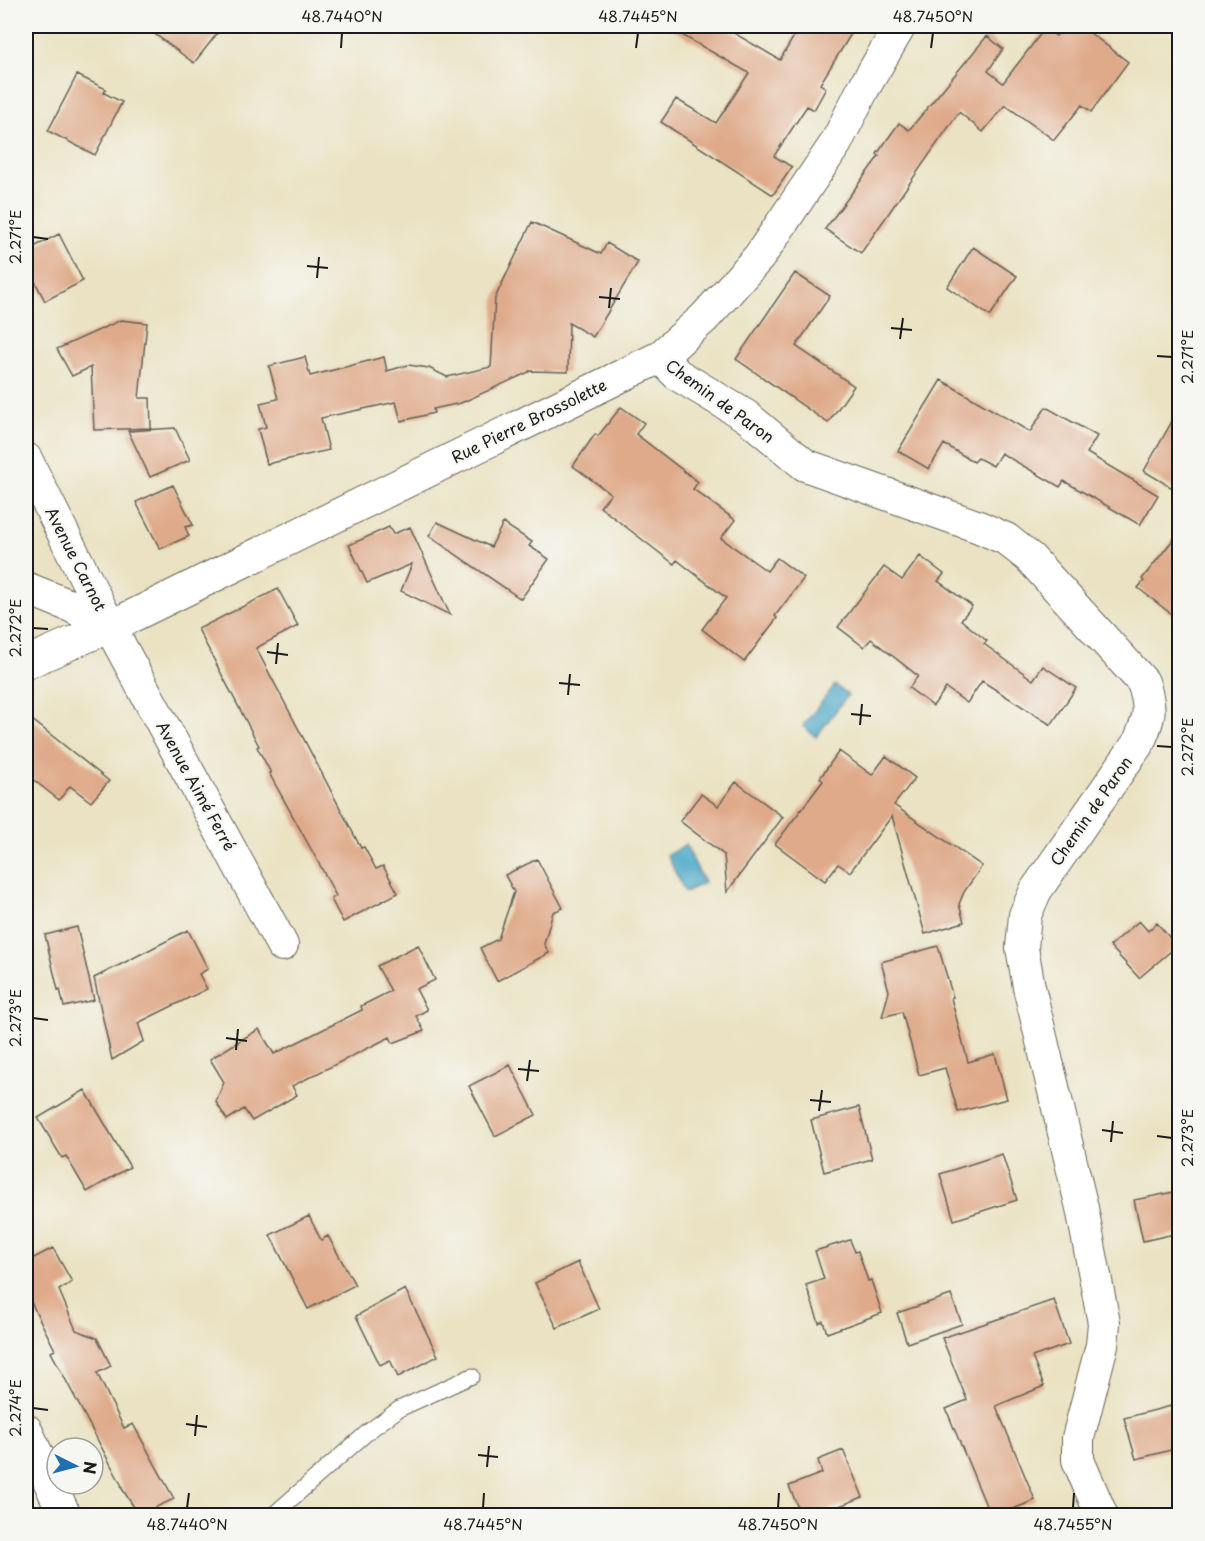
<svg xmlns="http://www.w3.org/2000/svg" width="1205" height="1541" font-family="'Playpen Sans',sans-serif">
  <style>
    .water { fill: #49a7c7; stroke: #326272; stroke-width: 1.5 }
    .building { fill: #dfaa8a }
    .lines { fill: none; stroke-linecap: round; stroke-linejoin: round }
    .lane-casing { stroke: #646156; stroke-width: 17 }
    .street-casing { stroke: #646156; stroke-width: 34 }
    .lane { stroke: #fff; stroke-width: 15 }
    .street { stroke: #fff; stroke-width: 32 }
    .ticks { fill: none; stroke: #1c1c1c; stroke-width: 2 }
    .labels { text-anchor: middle; stroke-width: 4.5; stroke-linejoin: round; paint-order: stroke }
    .street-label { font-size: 16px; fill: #1c1c1c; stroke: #f6f6f2 }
    .neatline { fill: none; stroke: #1c1c1c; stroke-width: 2 }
    .ticks-label { font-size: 15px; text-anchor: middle; fill: #1c1c1c }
  </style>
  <rect width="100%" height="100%" fill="#f6f6f2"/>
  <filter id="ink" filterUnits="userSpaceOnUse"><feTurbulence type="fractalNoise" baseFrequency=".0167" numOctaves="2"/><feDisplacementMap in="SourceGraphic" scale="12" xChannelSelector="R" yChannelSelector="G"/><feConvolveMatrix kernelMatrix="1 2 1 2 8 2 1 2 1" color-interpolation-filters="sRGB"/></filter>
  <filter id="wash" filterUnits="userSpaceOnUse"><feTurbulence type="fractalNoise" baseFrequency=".008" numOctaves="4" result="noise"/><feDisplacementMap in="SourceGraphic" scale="24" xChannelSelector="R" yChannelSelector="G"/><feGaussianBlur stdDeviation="1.35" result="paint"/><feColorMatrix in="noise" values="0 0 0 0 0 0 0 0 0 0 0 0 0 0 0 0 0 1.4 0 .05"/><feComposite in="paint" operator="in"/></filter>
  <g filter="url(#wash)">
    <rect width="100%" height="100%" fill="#eae2c2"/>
    <path class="water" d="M835,685L848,695L816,737L803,726Z
      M686,845L704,883L685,892L667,855Z"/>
    <g id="blocks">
      <path class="building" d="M144,26H223L194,63Z
        M666,26H722L780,60L800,26H856L820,84L826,88L814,110L807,106L774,156L792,167L773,195L661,122L676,99L716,123L749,73Z
        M1064,26H1081L1128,62L1091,112L1082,105L1054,140L1005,105L983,132L959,112L861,253L825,229L879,156L877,154L899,123L909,130L987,36L1003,49L988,71L1003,83L1045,28L1056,36Z
        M77,75L106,89L104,93L122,102L95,155L48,131Z
        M532,222L601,254L607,243L638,262L593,337L569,323L568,372L529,371V372L461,403L433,409L434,413L401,421L396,402L321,418L329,450L267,464L258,429L266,427L260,403L278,399L269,366L305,357L310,376L384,357L387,371L408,365L429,368L447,377L491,367L495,298Z
        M59,234L83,281L45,301L26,264V251Z
        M973,247L1017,276L990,316L947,287Z
        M795,273L830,296L796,346L854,386L828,423L736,359Z
        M121,320L147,323L139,398H150L151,428L94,430L91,367L72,376L57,349Z
        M941,380L1030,432L1046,407L1097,436L1087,453L1158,495L1140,525L1064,481L1060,487L1001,453L993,466L978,458L974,462L944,444L929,469L898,451Z
        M621,407L644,423L636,434L698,482L693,489L735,520L721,538L767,571L777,558L804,578L775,616L777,618L744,662L702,629L726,598L677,560L674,564L600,507L611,494L573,466L595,434L598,436Z
        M1179,409V492L1144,471Z
        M175,428L190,460L150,477L128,431Z
        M173,485L193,525L185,527L189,536L160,549L136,502Z
        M437,522L491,547L503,523L532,542L529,546L549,559L521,599L429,536Z
        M389,527L393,534L410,527L450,615L401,591L412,564L367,583L349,545Z
        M1179,532V620L1138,588L1144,581L1142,579Z
        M920,556L944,574L938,581L972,606L961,620L987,641L984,644L1033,680L1043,666L1076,688L1051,725L982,681L967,703L946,688L933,706L909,688L918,676L871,639L864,647L838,627L884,567L902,580Z
        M278,589L298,626L256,648L361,848L364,847L376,869L383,866L398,893L343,922L331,899L336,896L322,869L269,773H271L257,747L259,746L198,629Z
        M26,715L109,781L91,802L70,786L59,800L26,774Z
        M839,751L872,775L886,756L915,778L894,805L982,866L964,892L959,904L964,922L925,934L892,816L850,872L838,864L825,881L775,844L823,781L820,778Z
        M736,782L783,817L727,892L724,855L680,821L701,794L718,806Z
        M537,859L563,908L553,912L544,944L549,953L497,981L480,948L498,939L514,892L505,875Z
        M1139,921L1148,931L1157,923L1177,946L1139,978L1110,946Z
        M77,927L94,1000L64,1007L60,989L58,990L45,935Z
        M188,930L208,969L199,974L207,989L138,1023L144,1041L112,1060L94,978Z
        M418,945L435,980L416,989L427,1010L416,1016L424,1031L393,1043L390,1037L292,1086L297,1095L252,1121L244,1109L227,1120L216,1102L224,1082L210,1059L259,1029L274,1054L362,1010L361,1006L391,991L377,966Z
        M938,946L953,997L951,998L968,1062L995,1054L1007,1099L958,1112L945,1068L919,1075L902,1012L882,1017L889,991L881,962Z
        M510,1065L536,1115L495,1136L469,1086Z
        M85,1090L130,1167L87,1192L66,1156L62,1158L38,1118Z
        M859,1107L872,1159L824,1172L811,1120Z
        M1002,1154L1017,1200L954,1220L940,1174Z
        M1179,1191V1233L1143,1241L1134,1200Z
        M309,1216L321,1240L328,1236L355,1285L308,1309L270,1235Z
        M850,1240L855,1252L858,1251L868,1281L871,1280L882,1313L827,1333L823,1321L819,1323L806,1285L824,1279L815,1251Z
        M53,1248L72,1282L59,1290L76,1330L97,1338L111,1366L97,1373L124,1428L133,1424L174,1499L139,1515L121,1487L122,1486L51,1352L55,1350L26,1292V1262Z
        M578,1262L599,1309L557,1328L535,1283Z
        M405,1289L438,1356L398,1377L390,1360L380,1365L356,1316Z
        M951,1295L962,1324L907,1343L897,1313Z
        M1054,1300L1069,1344L1032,1357L1044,1386L996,1406L1035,1500L999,1515H990L946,1409L967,1400L942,1338Z
        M1179,1404V1448L1136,1459L1124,1418Z
        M843,1450L863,1497L816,1515H801L789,1486L822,1473L818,1460Z"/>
    </g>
  </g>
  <g filter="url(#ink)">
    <use href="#blocks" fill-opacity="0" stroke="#646156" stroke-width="1.5"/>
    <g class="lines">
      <g class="lane-casing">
        <path id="lane" d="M272,1516L369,1431L399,1409L472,1376"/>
      </g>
      <g class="street-casing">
        <path id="street" d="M660,357L678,375L746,416L805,465L979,527L1006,539L1030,558L1143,682C1152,710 1150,716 1139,742L1036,890L1025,915L1022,948L1029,987L1082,1208L1104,1323L1102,1345L1078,1438V1460L1102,1516
          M26,459L110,627L282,945
          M26,588L73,607L110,627
          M26,663L126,619L660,357L704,318L759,257L836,143L862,91L900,26
          M26,1430L65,1516"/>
      </g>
      <use href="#lane" class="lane"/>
      <use href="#street" class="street"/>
    </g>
  </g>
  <path class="ticks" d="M341,48L342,33M636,48L638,33M931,48L933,33M33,237L48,239M307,266L328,268M317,278L319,257M599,297L620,299M609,308L611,288M891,328L912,330M900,339L903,318M1157,356L1172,357M33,628L48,629M267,652L288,655M276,664L278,643M559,683L580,685M568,695L570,674M851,714L871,716M860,725L862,704M1157,746L1172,747M33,1018L48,1020M226,1038L247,1041M236,1050L238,1029M518,1069L539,1071M527,1081L530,1060M810,1100L831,1102M819,1111L822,1090M1102,1130L1123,1133M1157,1136L1172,1138M1111,1142L1113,1121M33,1408L48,1410M186,1424L207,1427M195,1436L197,1415M478,1455L498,1457M487,1467L489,1446M187,1508L189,1493M483,1508L484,1493M778,1508L779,1493M1073,1508L1074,1493"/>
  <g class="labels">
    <g class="street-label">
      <text transform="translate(720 401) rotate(36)" y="6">Chemin de Paron</text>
      <text transform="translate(529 421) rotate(-26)" y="6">Rue Pierre Brossolette</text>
      <text transform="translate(76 559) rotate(63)" y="6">Avenue Carnot</text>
      <text transform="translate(196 786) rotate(61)" y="6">Avenue Aimé Ferré</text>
      <text transform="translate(1091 811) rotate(-55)" y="6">Chemin de Paron</text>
    </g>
  </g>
  <rect width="1205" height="1541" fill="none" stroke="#f6f6f2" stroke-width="66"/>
  <g transform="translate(75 1466) rotate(96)"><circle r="28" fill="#f6f6f2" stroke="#9f9f9c" stroke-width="1.5"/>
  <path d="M0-4.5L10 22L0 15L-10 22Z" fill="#1f6fb2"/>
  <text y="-9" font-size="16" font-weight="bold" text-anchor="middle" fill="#1c1c1c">N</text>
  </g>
  <rect x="33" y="33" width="1139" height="1475" class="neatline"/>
  <g class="ticks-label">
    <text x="342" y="22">48.7440°N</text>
    <text x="638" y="22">48.7445°N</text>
    <text x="933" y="22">48.7450°N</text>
    <text transform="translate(16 237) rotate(-90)" y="5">2.271°E</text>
    <text transform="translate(1188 357) rotate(-90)" y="5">2.271°E</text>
    <text transform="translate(16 628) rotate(-90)" y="5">2.272°E</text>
    <text transform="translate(1188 747) rotate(-90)" y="5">2.272°E</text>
    <text transform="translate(16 1018) rotate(-90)" y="5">2.273°E</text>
    <text transform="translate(1188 1138) rotate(-90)" y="5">2.273°E</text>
    <text transform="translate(16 1408) rotate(-90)" y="5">2.274°E</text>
    <text x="187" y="1530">48.7440°N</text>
    <text x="483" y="1530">48.7445°N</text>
    <text x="778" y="1530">48.7450°N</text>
    <text x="1073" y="1530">48.7455°N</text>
  </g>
</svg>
